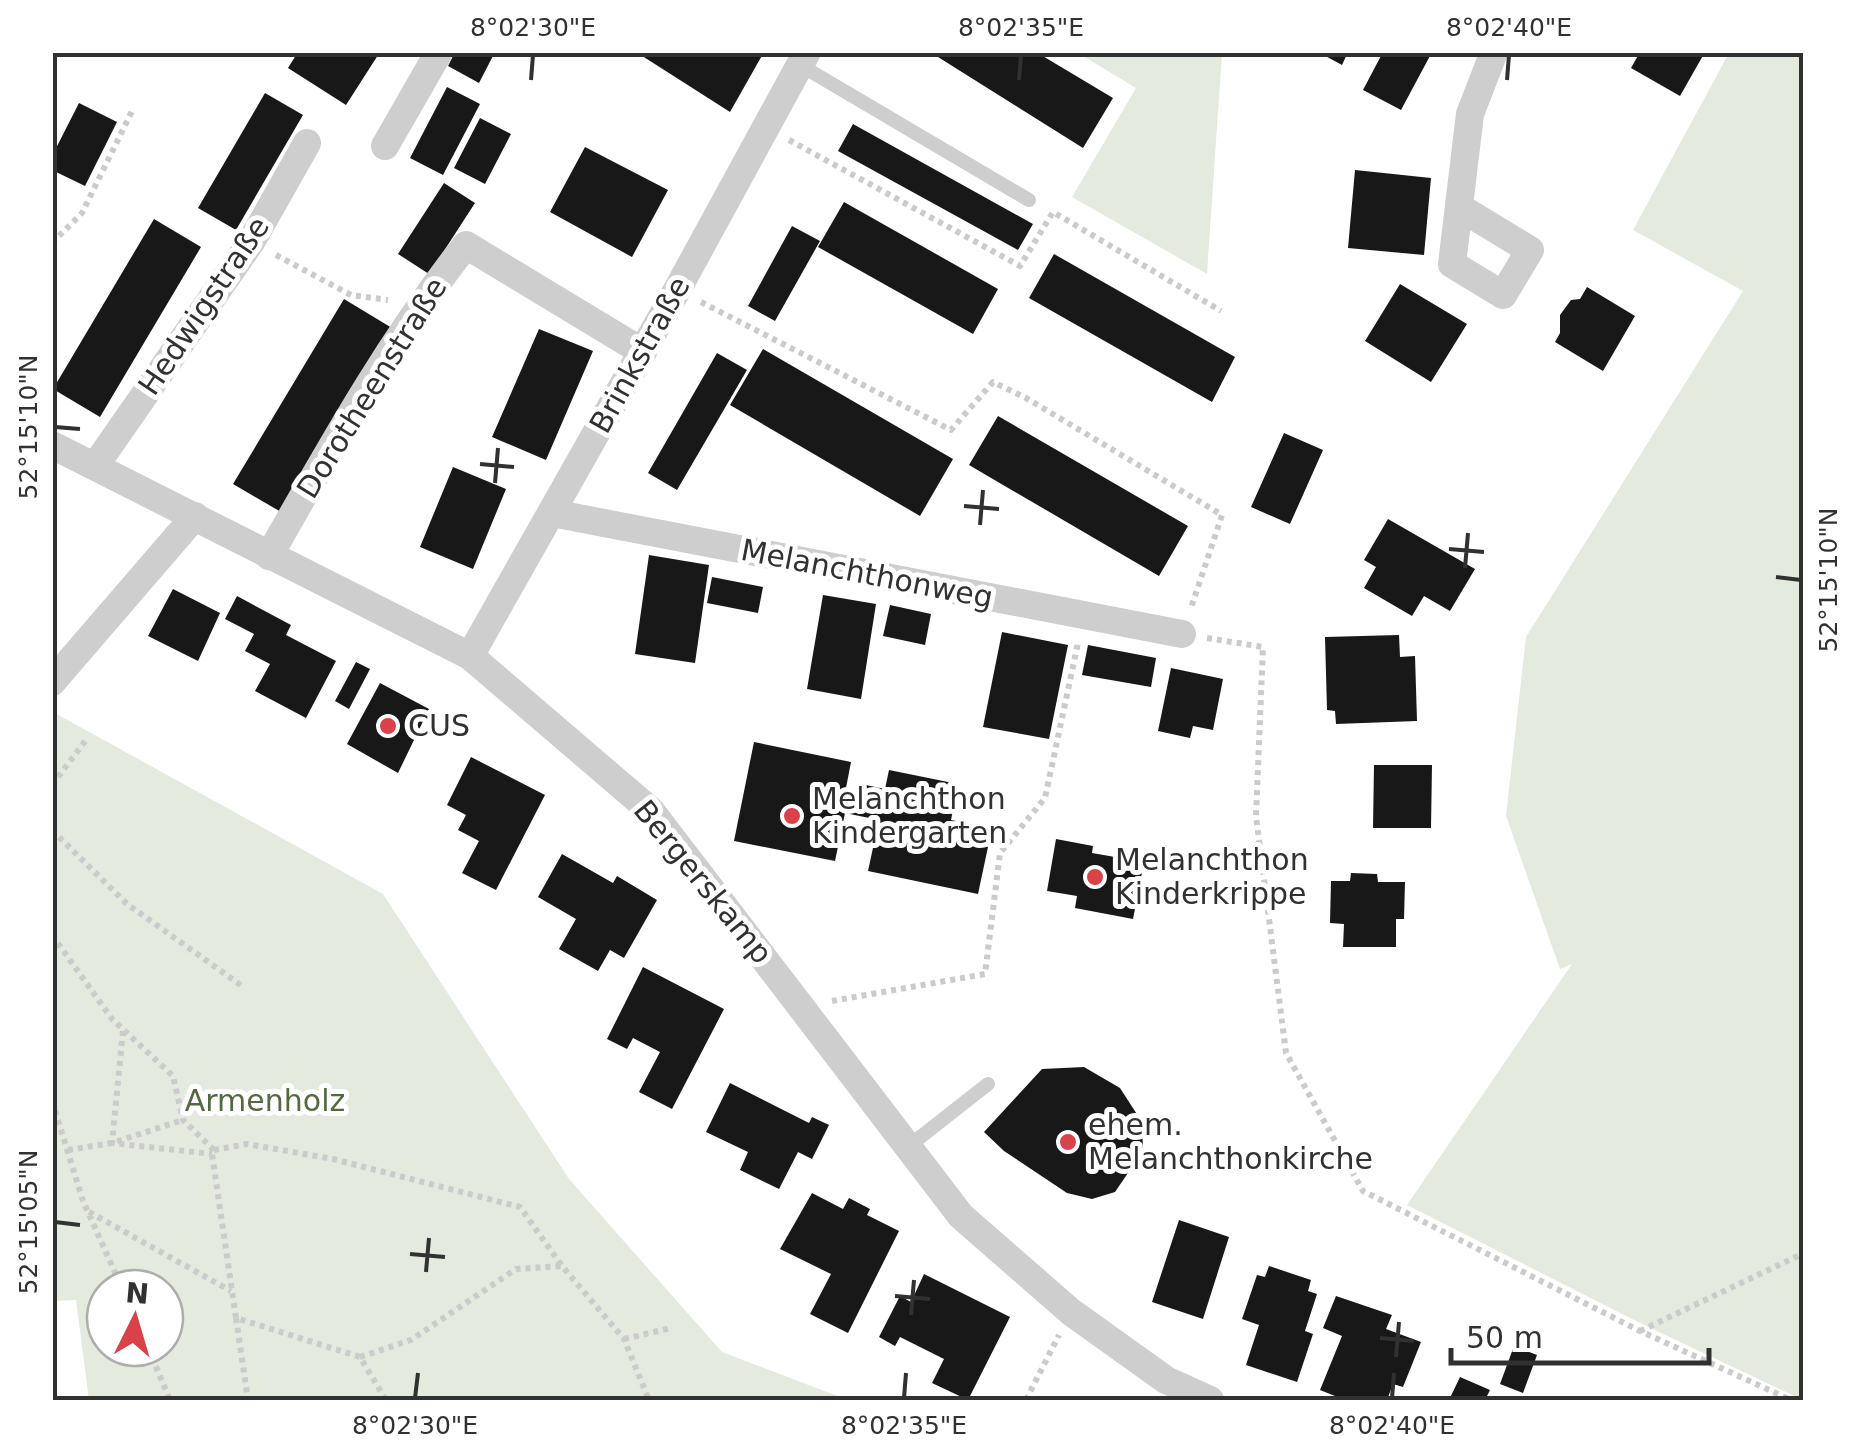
<svg xmlns="http://www.w3.org/2000/svg" width="1856" height="1453" font-family="'DejaVu Sans',sans-serif">
  <style>
    .green { fill: #e4eade; fill-rule: evenodd }
    .building { fill: #181818 }
    .lines { fill: none; stroke-linecap: round; stroke-linejoin: round }
    .path { stroke: #cbcbcb; stroke-width: 6; stroke-dasharray: 5 5; stroke-linecap: butt }
    .lane { stroke: #cecece; stroke-width: 14 }
    .street { stroke: #cecece; stroke-width: 28 }
    .ticks { fill: none; stroke: #313131; stroke-width: 4 }
    .poi-dot { fill: #d94249; stroke: #fff; stroke-width: 4 }
    .labels { text-anchor: middle; stroke-width: 10; stroke-linejoin: round; paint-order: stroke }
    .street-label { font-size: 30px; fill: #313131; stroke: #fff }
    .poi-label { font-size: 30px; fill: #313131; stroke: #fff; text-anchor: start }
    .park-label { font-size: 30px; fill: #536a41; stroke: #fff }
    .neatline { fill: none; stroke: #313131; stroke-width: 4 }
    .ticks-label { font-size: 25px; text-anchor: middle; fill: #313131 }
  </style>
  <rect width="100%" height="100%" fill="#fff"/>
  <path class="green" d="M1078,53H1222L1207,274L1072,197L1136,88Z
    M1729,53H1803V1400L1642,1324L1407,1205L1572,964L1560,969L1506,816L1526,637L1743,291L1633,230Z
    M53,712L383,894L569,1179L722,1352L848,1400H89L76,1300L53,1301ZM165,1288V1348H105V1288Z"/>
  <path class="building" d="M298,52H380L346,105L288,68Z
    M455,52H495L479,83L448,66Z
    M636,52H764L730,112Z
    M930,52H1036L1113,98L1083,148Z
    M1318,52H1348L1342,65Z
    M1383,52L1431,54L1401,110L1363,90Z
    M1640,52H1705L1680,96L1631,68Z
    M447,87L480,104L443,175L410,158Z
    M265,93L303,115L236,230L198,208Z
    M79,103L117,122L85,186L52,170V156Z
    M480,118L511,134L485,184L454,168Z
    M853,124L1033,224L1018,250L838,151Z
    M585,147L668,190L632,257L550,212Z
    M1355,170L1431,178L1424,255L1348,248Z
    M444,183L475,203L429,274L398,254Z
    M844,202L998,289L973,334L818,247Z
    M154,219L201,247L100,417L53,389Z
    M792,226L820,241L775,321L748,306Z
    M1054,254L1235,357L1212,402L1029,298Z
    M1400,284L1467,324L1431,382L1365,341Z
    M1587,287L1635,316L1603,371L1555,342L1560,333V315L1571,300L1580,299Z
    M344,299L392,328L281,512L233,484Z
    M539,329L593,351L546,460L492,437Z
    M763,349L953,459L920,516L730,405Z
    M717,353L747,370L677,490L648,473Z
    M998,416L1188,526L1159,576L969,465Z
    M1284,433L1323,450L1290,524L1251,507Z
    M453,467L506,489L473,569L420,547Z
    M1388,519L1475,569L1450,611L1424,596L1412,616L1364,588L1376,567L1364,560Z
    M649,555L709,565L695,663L635,654Z
    M712,577L763,587L758,613L707,603Z
    M173,589L220,613L198,661L148,636Z
    M823,595L876,604L861,699L807,689Z
    M237,596L291,625L286,635L336,661L306,718L255,691L270,664L245,651L254,634L225,619Z
    M890,605L931,614L925,645L883,636Z
    M1002,632L1068,645L1049,739L983,727Z
    M1399,635L1400,657L1415,656L1417,721L1336,724L1335,711L1327,710L1325,637Z
    M1088,645L1156,658L1151,687L1082,675Z
    M356,662L370,669L349,709L335,701Z
    M1171,668L1223,679L1213,730L1193,726L1190,738L1158,731Z
    M380,683L429,709L398,773L347,744Z
    M754,742L851,762L845,793L858,796L861,784L885,789L889,770L958,784L951,820L992,828L978,894L868,871L879,820L845,813L835,861L734,841Z
    M471,757L545,795L496,890L462,873L479,841L458,830L466,815L447,805Z
    M1374,765H1432L1431,828H1373Z
    M1056,839L1093,846L1092,853L1144,862L1133,919L1075,908L1077,896L1047,891Z
    M562,854L613,883L617,876L657,900L624,958L610,950L598,971L559,949L576,919L538,897Z
    M1351,873L1377,874L1378,882H1405L1404,919H1396V947H1343L1344,924L1330,923L1331,881H1350Z
    M643,967L724,1009L672,1109L639,1092L660,1052L633,1038L627,1049L607,1039Z
    M1084,1067L1120,1088L1142,1122L1143,1151L1115,1192L1092,1199L1067,1193L1004,1151L984,1132L1042,1069Z
    M730,1083L809,1123L812,1117L829,1125L812,1159L798,1152L779,1189L740,1170L748,1152L706,1132Z
    M812,1193L843,1209L849,1198L870,1209L867,1215L899,1231L848,1333L810,1314L831,1274L780,1249Z
    M1179,1220L1229,1237L1203,1319L1152,1302Z
    M1269,1266L1311,1280L1308,1291L1317,1294L1305,1331L1313,1334L1297,1382L1246,1365L1259,1325L1242,1319L1257,1275L1265,1277Z
    M924,1274L1010,1317L968,1400L932,1383L944,1359L900,1337L895,1346L879,1337L900,1296L911,1302Z
    M1336,1296L1392,1315L1386,1329L1421,1342L1403,1387L1393,1384L1387,1400H1345L1320,1390L1342,1336L1323,1328Z
    M1514,1346L1537,1355L1523,1393L1500,1384Z
    M1460,1377L1490,1390L1485,1400H1449Z"/>
  <g class="lines">
    <path class="path" d="M789,140L1020,266L1053,212L1221,311
      M52,243L82,213L133,109
      M276,255L351,295L388,300
      M701,302L951,430L993,382L1026,398L1222,515L1191,608
      M1207,638L1263,647L1256,816L1286,1053L1363,1191L1640,1331L1791,1400
      M52,785L86,740
      M52,830L127,904L242,986
      M52,935L112,1019L173,1076L183,1120L214,1150L212,1154L236,1318L360,1357L386,1400
      M832,1001L985,974L1000,853L1045,798L1078,643
      M123,1031L112,1143L212,1154
      M52,1101L83,1201L122,1288
      M68,1150L112,1143L183,1120
      M214,1150L247,1144L333,1159L520,1207L562,1266L624,1339L649,1400
      M89,1212L231,1291
      M236,1318L248,1400
      M1640,1331L1804,1253
      M624,1339L671,1328
      M148,1348L170,1400
      M360,1357L411,1340L516,1269L562,1266
      M1026,1400L1059,1335"/>
    <path class="lane" d="M800,65L1029,200
      M909,1146L988,1084"/>
    <path class="street" d="M385,146L439,52
      M1459,207L1530,250L1503,295L1452,264L1470,114L1494,52
      M52,445L470,656L651,811L961,1216L1071,1312L1166,1380L1210,1400
      M95,466L251,242L307,143
      M552,513L1182,634
      M269,556C330,449 389,342 466,245L643,352
      M470,656L677,290L807,52
      M52,682L195,516"/>
  </g>
  <path class="ticks" d="M531,80L533,55M1019,80L1021,55M1507,80L1509,55M55,427L80,429M480,464L514,467M495,483L498,448M964,506L999,509M980,525L983,490M1449,549L1484,552M1465,568L1468,533M1776,577L1801,580M55,1222L80,1225M410,1254L445,1257M426,1272L429,1238M895,1296L930,1299M911,1315L914,1280M1380,1338L1414,1341M1396,1357L1399,1322M415,1398L418,1373M904,1398L906,1373M1392,1398L1394,1373"/>
  <g class="poi-dot">
    <circle cx="388" cy="726" r="10"/>
    <circle cx="792" cy="816" r="10"/>
    <circle cx="1095" cy="877" r="10"/>
    <circle cx="1068" cy="1142" r="10"/>
  </g>
  <g class="labels">
    <g class="street-label">
      <text transform="translate(204 306) rotate(-56)" y="10">Hedwigstraße</text>
      <text transform="translate(640 355) rotate(-61)" y="10">Brinkstraße</text>
      <text transform="translate(372 388) rotate(-58)" y="10">Dorotheenstraße</text>
      <text transform="translate(867 574) rotate(11)" y="10">Melanchthonweg</text>
      <text transform="translate(703 882) rotate(51)" y="10">Bergerskamp</text>
    </g>
    <g class="poi-label">
      <text x="408" y="736">CUS</text>
      <text x="812" y="809">Melanchthon<tspan x="812" dy="34">Kindergarten</tspan></text>
      <text x="1115" y="870">Melanchthon<tspan x="1115" dy="34">Kinderkrippe</tspan></text>
      <text x="1088" y="1135">ehem.<tspan x="1088" dy="34">Melanchthonkirche</tspan></text>
    </g>
    <g class="park-label">
      <text x="265" y="1111">Armenholz</text>
    </g>
  </g>
  <rect width="1856" height="1453" fill="none" stroke="#ffffff" stroke-width="110"/>
  <g transform="translate(135 1318) rotate(5)"><circle r="48" fill="#ffffff" stroke="#adadad" stroke-width="2.5"/>
  <path d="M0-8L18 38L0 25L-18 38Z" fill="#d94249"/>
  <text y="-15" font-size="28" font-weight="bold" text-anchor="middle" fill="#313131">N</text>
  </g>
  <path d="M1451 1348v15h258v-15" fill="none" stroke="#313131" stroke-width="5"/>
  <text x="1466" y="1348" font-size="30" fill="#313131" stroke="#ffffff" stroke-width="8" paint-order="stroke">50 m</text>
  <rect x="55" y="55" width="1746" height="1343" class="neatline"/>
  <g class="ticks-label">
    <text x="533" y="36">8°02'30"E</text>
    <text x="1021" y="36">8°02'35"E</text>
    <text x="1509" y="36">8°02'40"E</text>
    <text transform="translate(28 427) rotate(-90)" y="9">52°15'10"N</text>
    <text transform="translate(1828 580) rotate(-90)" y="9">52°15'10"N</text>
    <text transform="translate(28 1222) rotate(-90)" y="9">52°15'05"N</text>
    <text x="415" y="1434">8°02'30"E</text>
    <text x="904" y="1434">8°02'35"E</text>
    <text x="1392" y="1434">8°02'40"E</text>
  </g>
</svg>
